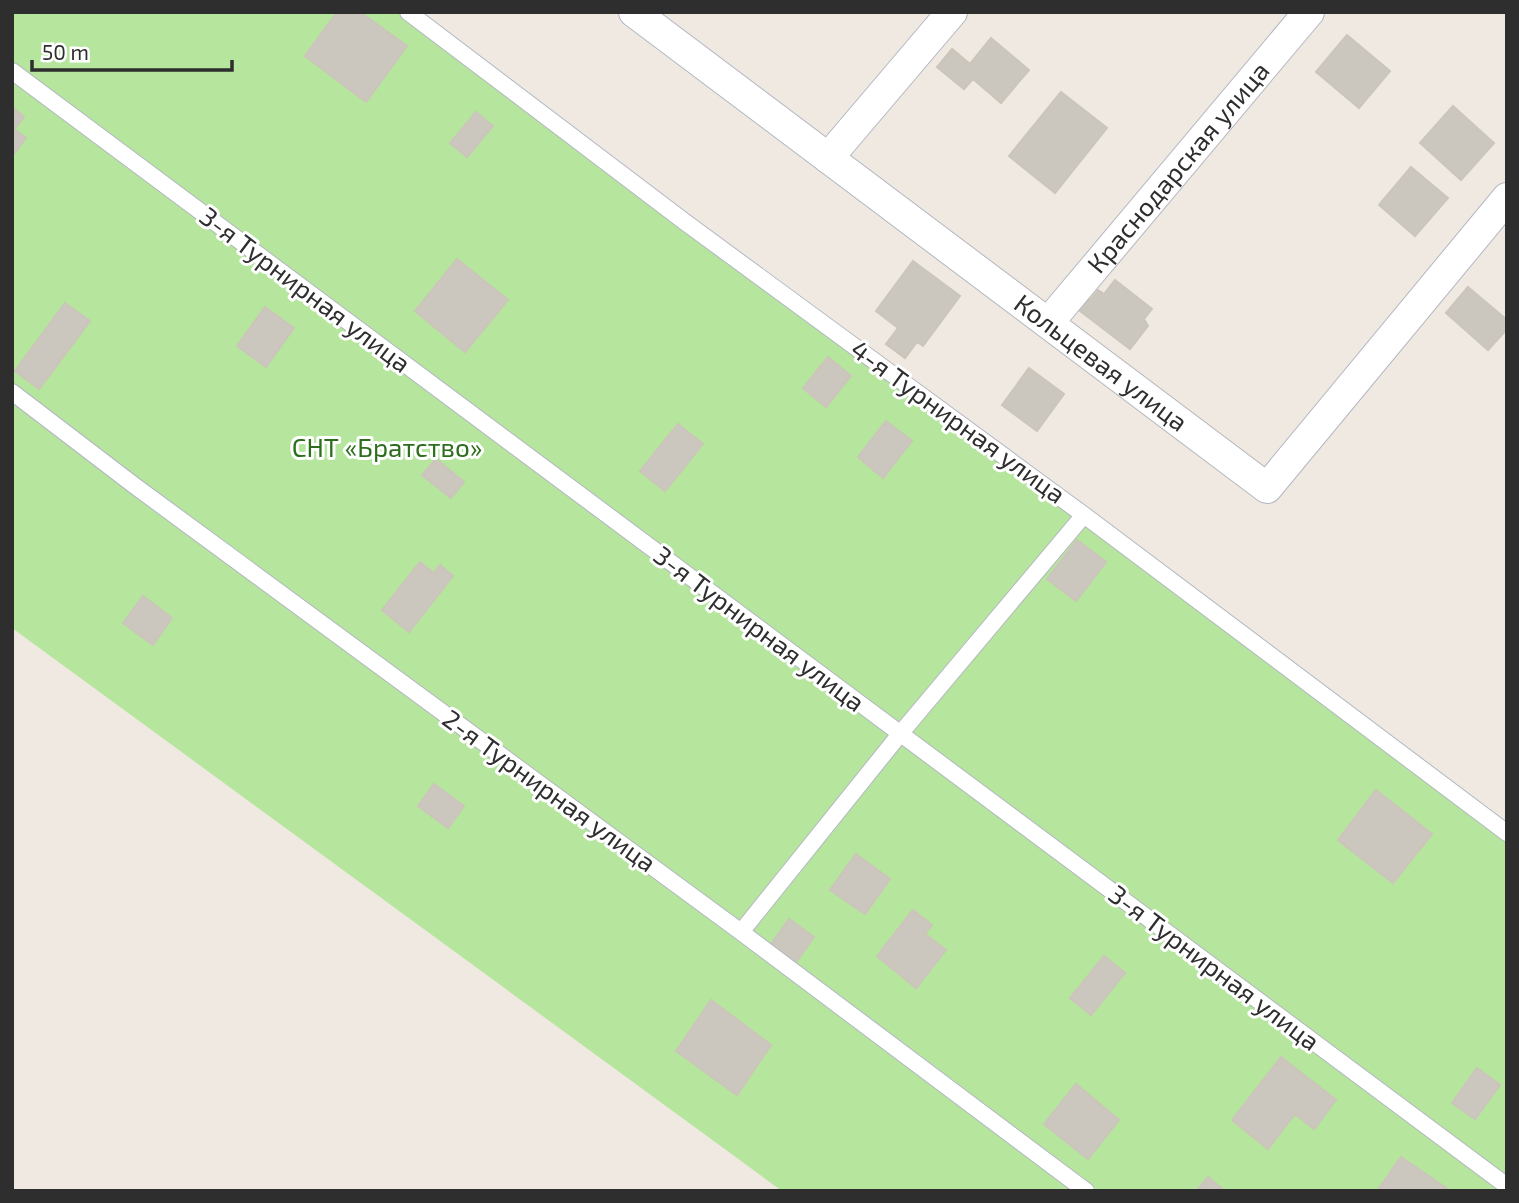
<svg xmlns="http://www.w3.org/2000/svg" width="1519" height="1203" font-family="'Exo 2',sans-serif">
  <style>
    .green { fill: #b6e59e }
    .building { fill: #cbc7bf; stroke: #cbc5ba; stroke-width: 2 }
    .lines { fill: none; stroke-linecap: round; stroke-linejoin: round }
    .service-casing { stroke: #b4b7c1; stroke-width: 18 }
    .minor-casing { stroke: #b4b7c1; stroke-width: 32 }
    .service { stroke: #fff; stroke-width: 16 }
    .minor { stroke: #fff; stroke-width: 30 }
    .labels { text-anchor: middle; stroke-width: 6; stroke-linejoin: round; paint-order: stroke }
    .street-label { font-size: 26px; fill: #2e2e2e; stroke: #fff }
    .park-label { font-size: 26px; fill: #2c6e1b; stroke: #fff }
  </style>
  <rect width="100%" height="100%" fill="#efe9e1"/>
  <path class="green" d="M12,12H416L1507,830V1191H782L12,628Z"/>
  <path class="building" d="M337,12H360L407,46L366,102L305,56Z
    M1347,35L1390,71L1359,108L1316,72Z
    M991,38L1029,70L1001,103L973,79L964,89L937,67L952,49L970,64Z
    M1061,92L1107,128L1055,193L1009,156Z
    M1453,106L1494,143L1461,180L1420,143Z
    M12,107L24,117L14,129L26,138L12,156Z
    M476,112L493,126L467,157L450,143Z
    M1411,167L1448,198L1415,236L1379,205Z
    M457,259L508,300L465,352L415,311Z
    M913,261L960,296L923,346L917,342L905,358L886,344L898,328L876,311Z
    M1115,280L1152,309L1144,319L1148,326L1130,349L1071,304L1080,292L1090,300L1098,290L1104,294Z
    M1468,287L1507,320V329L1488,350L1446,313Z
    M65,303L90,321L39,389L15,371Z
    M265,307L294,328L266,367L237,346Z
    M828,357L851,376L826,407L803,388Z
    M1029,368L1064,394L1037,431L1002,405Z
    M886,421L912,441L883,478L858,457Z
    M678,424L703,444L665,491L640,471Z
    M436,459L464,482L451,498L422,475Z
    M1077,540L1106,562L1076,601L1047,579Z
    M420,562L434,573L440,565L453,576L409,632L382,610Z
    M143,596L172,618L153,645L123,623Z
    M434,784L464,806L448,828L418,806Z
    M1376,790L1432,834L1393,883L1338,840Z
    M856,854L890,879L865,914L830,890Z
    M913,910L932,925L925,934L946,950L916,988L877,956Z
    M789,919L814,937L794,965L769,947Z
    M1104,956L1125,973L1091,1015L1070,998Z
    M711,1000L771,1045L737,1095L676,1051Z
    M1281,1057L1336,1100L1314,1129L1295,1114L1268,1149L1232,1120Z
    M1477,1068L1500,1085L1475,1119L1452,1103Z
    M1076,1084L1119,1120L1088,1159L1044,1124Z
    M1401,1157L1449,1190L1448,1191H1377Z
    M1208,1177L1225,1191H1196Z"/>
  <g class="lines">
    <g class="service-casing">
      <path id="service" d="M408,12L685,222L1084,515L1507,833
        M12,71L1507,1186
        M12,392L135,486L741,932L1086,1191
        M741,932L900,734L1084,515"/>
    </g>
    <g class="minor-casing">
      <g id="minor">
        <path id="s1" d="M634,12L1267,488L1507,198"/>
        <path d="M828,158L952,12"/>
        <path id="s2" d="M1048,323L1309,12"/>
      </g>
    </g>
    <use href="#service" class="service"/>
    <use href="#minor" class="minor"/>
  </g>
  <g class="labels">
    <g class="street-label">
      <text dy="9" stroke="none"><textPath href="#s2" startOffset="203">Краснодарская улица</textPath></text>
      <text transform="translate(305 290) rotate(37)" y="9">3-я Турнирная улица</text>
      <text dy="9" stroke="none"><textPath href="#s1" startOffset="584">Кольцевая улица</textPath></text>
      <text transform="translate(958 422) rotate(36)" y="9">4-я Турнирная улица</text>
      <text transform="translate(759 629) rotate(37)" y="9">3-я Турнирная улица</text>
      <text transform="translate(549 791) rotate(36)" y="9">2-я Турнирная улица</text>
      <text transform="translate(1214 968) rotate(37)" y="9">3-я Турнирная улица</text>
    </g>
    <g class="park-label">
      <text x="387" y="457">СНТ «Братство»</text>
    </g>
  </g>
  <rect width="1519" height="1203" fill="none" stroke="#2e2e2e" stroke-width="28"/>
  <path d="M32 60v10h200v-10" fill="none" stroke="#2e2e2e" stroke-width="3.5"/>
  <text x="42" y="60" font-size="21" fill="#2e2e2e" stroke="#ffffff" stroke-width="5" paint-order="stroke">50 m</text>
</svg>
